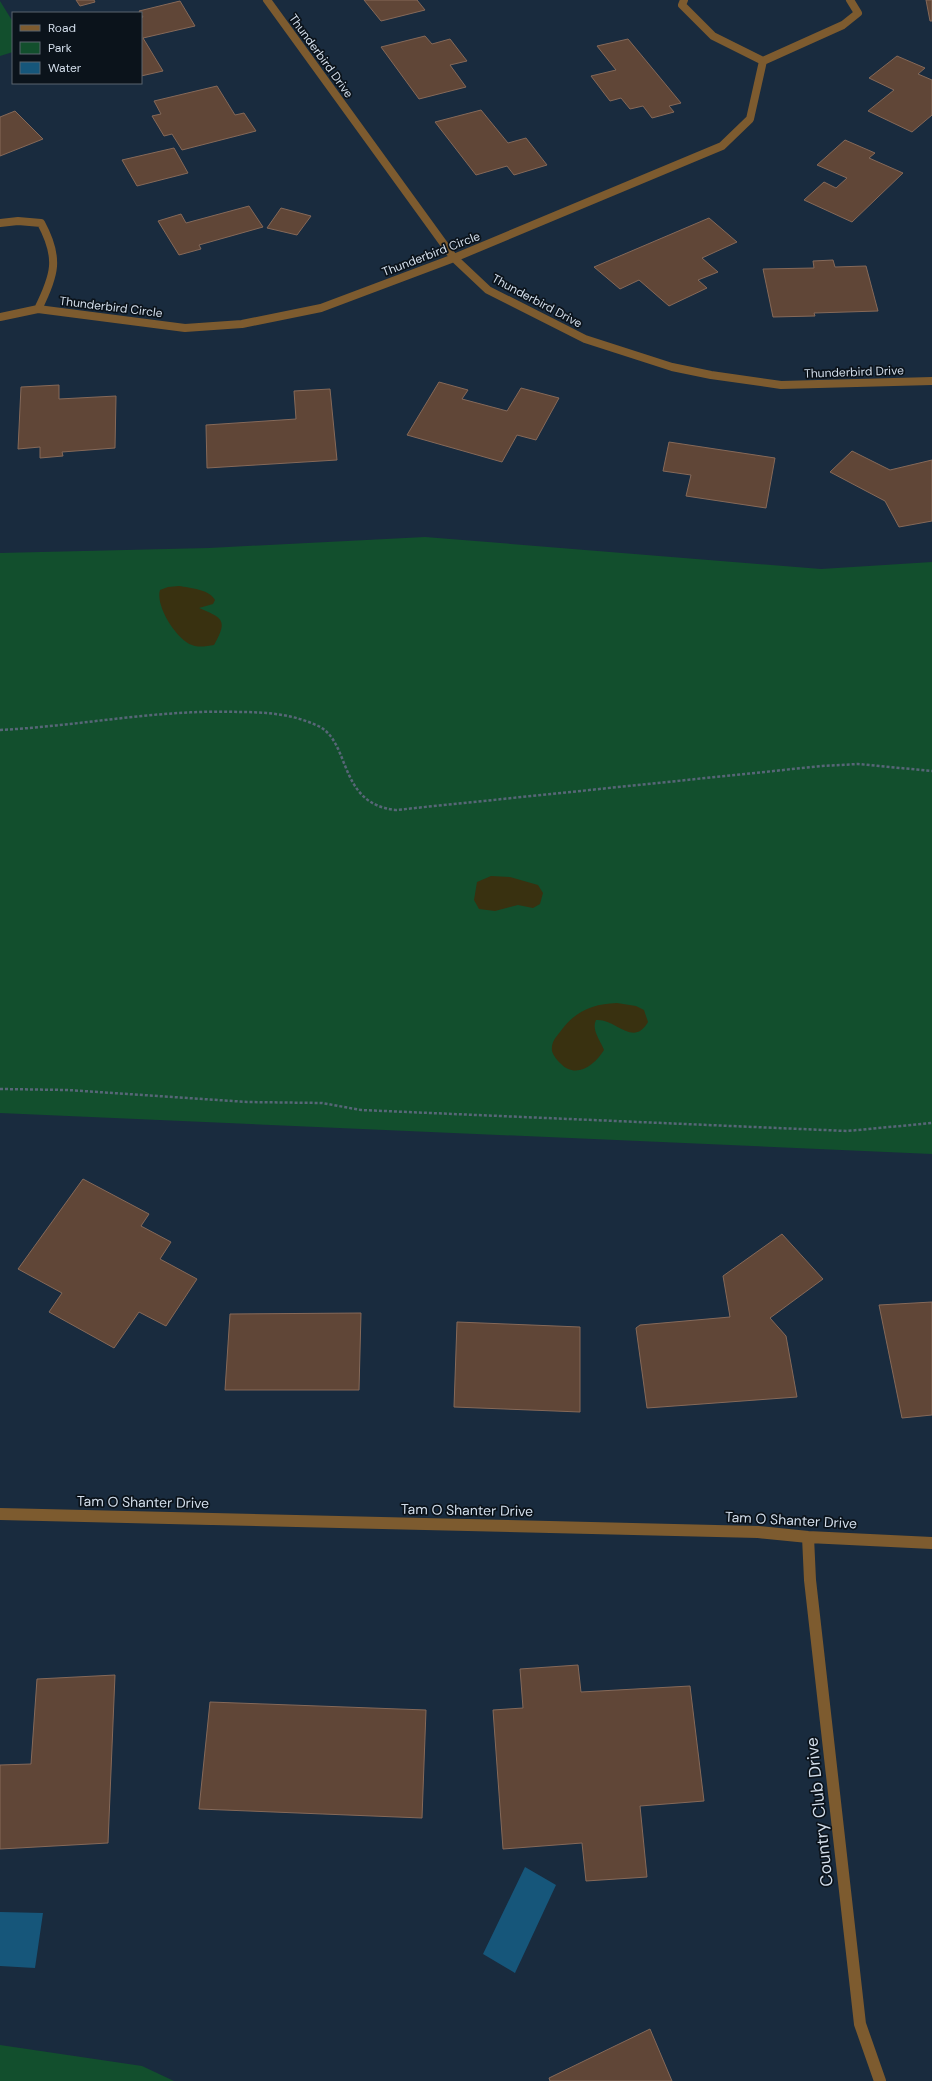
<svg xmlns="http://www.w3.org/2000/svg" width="932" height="2081" font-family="'DM Sans',sans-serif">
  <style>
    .green { fill: #124f2d }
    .sand { fill: #393110 }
    .water { fill: #16567a }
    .building { fill: #604637; stroke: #856959 }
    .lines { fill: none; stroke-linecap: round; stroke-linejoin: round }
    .path { stroke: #576677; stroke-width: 2.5; stroke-dasharray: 3 2; stroke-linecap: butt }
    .minor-far1 { stroke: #7d5b2f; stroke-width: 8 }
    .minor { stroke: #7d5b2f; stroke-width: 12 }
    .labels { text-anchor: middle; stroke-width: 3.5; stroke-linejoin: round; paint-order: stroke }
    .far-street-label { font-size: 12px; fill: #d3deeb; stroke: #0b131b }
    .street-label { font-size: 14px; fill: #d3deeb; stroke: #0b131b }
    .near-street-label { font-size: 17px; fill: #d3deeb; stroke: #0b131b }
  </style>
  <rect width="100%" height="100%" fill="#192b3e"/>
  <path class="green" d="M0,1L13,22V52L0,56Z
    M425,537L821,569L932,562V1154L0,1113V553L209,548Z
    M0,2045L142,2066L174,2081H0Z"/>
  <path class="sand" d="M179,586C190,588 209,589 215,600L213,604L199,608C223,618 228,620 214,645C207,646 199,648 192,645C177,640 155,606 160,590L168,587Z
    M491,876L510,877L538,885L543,893L540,904L533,908L518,905L495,911L479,909L474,900L477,882Z
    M617,1003L636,1006L644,1010L648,1022C633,1048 616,1018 596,1020C591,1030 601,1041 604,1050C595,1065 576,1080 560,1063C557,1060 553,1055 552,1051C551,1043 555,1038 560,1032C575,1011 592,1004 617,1003Z"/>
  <path class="water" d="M525,1867L556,1885L515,1973L483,1954Z
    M0,1912L43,1913L35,1968L0,1966Z"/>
  <path class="building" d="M76,0H94L95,2L80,6Z
    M364,0H417L425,10L381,21Z
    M926,0H932V21H930Z
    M180,1L195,26L143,38L163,71L141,76V18L143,17L139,11Z
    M425,36L432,44L450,39L467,61L450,65L466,87L419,99L381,47Z
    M628,39L681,103L669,106L674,112L652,118L643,106L630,109L621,98L610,101L591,76L616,70L597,46Z
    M897,56L925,68L918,74L932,80V115L912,132L868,111L894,90L869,78Z
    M217,86L235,115L244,113L256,131L182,150L172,134L164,136L152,116L161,114L154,101Z
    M481,110L508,143L526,138L547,165L514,175L507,166L476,175L435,122Z
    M15,111L43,139L0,156V117Z
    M845,140L875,153L869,158L903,173L852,222L804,200L824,182L836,188L847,178L817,165Z
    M174,148L188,173L137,186L122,160Z
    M249,206L263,227L199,245L201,249L179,255L158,221L181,214L186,223Z
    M281,208L311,216L297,235L267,228Z
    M709,218L737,242L702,258L718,272L698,280L707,288L669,306L639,280L620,289L594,267Z
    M833,260L835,267L866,266L878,311L814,313L815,316L773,317L763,269L814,268L813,261Z
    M439,382L468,390L462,399L507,411L521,388L559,398L536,440L517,435L502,462L407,435Z
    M59,385V399L116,396L115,448L62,452L63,456L40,458V447L18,449L21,387Z
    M330,389L337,460L207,468L206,425L296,419L294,391Z
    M669,442L775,458L766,508L686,496L691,475L663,471Z
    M852,451L890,470L932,460V521L899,527L885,501L830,472Z
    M83,1179L149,1214L141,1226L171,1242L160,1259L197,1279L166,1326L139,1312L114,1348L49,1312L62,1293L18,1269Z
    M782,1234L823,1279L770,1318L786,1336L797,1397L647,1408L636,1328L640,1325L730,1317L723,1276Z
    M932,1302V1415L902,1418L879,1305Z
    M361,1313L359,1390H225L230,1314Z
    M457,1322L580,1327V1412L454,1407Z
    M578,1665L581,1692L690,1686L704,1801L640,1806L647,1877L586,1881L582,1843L503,1849L493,1710L523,1708L520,1669Z
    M115,1675L108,1843L0,1849V1765L31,1764L37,1679Z
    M210,1702L426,1710L422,1818L199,1809Z
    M650,2029L672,2081H550L549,2078Z"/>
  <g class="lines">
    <path class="path" d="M0,730C80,726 159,709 239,712C265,712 292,714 316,725C352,739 336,804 396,810L822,766L858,764L932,771
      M0,1089L68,1090L247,1102L322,1103L361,1110L847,1131L932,1123"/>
    <path class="minor-far1" d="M267,0L454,258L488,290L585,339L672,367L711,375L781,385L932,381
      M684,0L682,5L713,36L763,61L843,25L858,13L850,0
      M0,223L18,221L41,223C60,258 55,275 38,309
      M0,317L38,309L185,328L242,324L321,308L454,258L722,146L750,119L763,61"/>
    <path class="minor" d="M0,1514L758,1532L808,1537L932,1543
      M808,1537L810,1580L860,2024L880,2081"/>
  </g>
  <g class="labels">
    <g class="far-street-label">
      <text transform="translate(321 56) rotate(54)" y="4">Thunderbird Drive</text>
      <text transform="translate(431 254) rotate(-21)" y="4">Thunderbird Circle</text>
      <text transform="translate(537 301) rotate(28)" y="4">Thunderbird Drive</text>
      <text transform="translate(111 307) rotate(7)" y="4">Thunderbird Circle</text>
      <text transform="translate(854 372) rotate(-2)" y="4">Thunderbird Drive</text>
    </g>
    <g class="street-label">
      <text transform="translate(143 1502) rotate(1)" y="5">Tam O Shanter Drive</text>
      <text transform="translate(467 1510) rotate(1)" y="5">Tam O Shanter Drive</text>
      <text transform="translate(791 1520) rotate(3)" y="5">Tam O Shanter Drive</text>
    </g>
    <g class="near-street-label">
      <text transform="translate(819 1812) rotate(-96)" y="6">Country Club Drive</text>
    </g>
  </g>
  <rect x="12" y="12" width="130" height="72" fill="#0b131b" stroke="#5b646e"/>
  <rect x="20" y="25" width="20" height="6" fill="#7d5b2f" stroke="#5b646e"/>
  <text x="48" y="32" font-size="12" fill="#d3deeb">Road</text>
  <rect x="20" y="42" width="20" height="12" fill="#124f2d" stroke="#5b646e"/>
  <text x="48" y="52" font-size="12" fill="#d3deeb">Park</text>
  <rect x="20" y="62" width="20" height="12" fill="#16567a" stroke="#5b646e"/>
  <text x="48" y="72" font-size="12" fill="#d3deeb">Water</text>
</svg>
